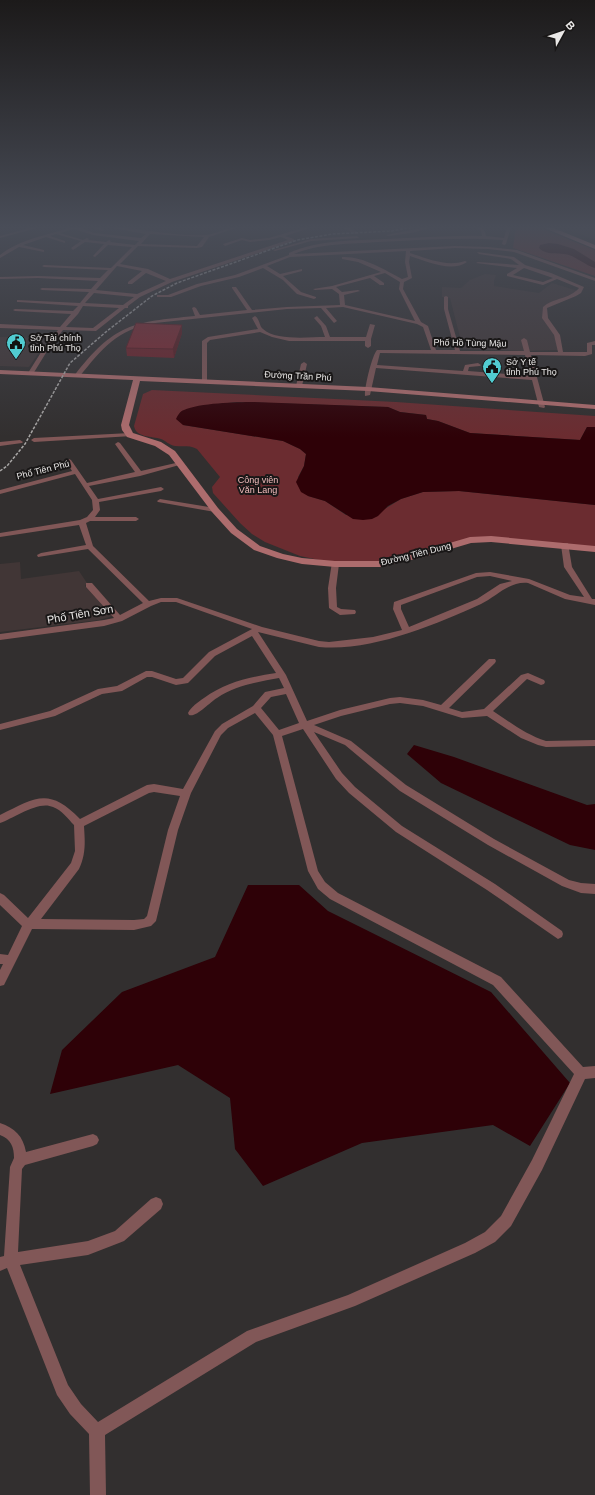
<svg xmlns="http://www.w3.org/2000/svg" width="595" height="1495" font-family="Helvetica,sans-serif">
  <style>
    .built { fill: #413636 }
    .green { fill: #6b2c30 }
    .water { fill: #2e0107 }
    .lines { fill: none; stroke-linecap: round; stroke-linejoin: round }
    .street { fill: #815757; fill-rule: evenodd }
    .secondary { fill: #ad6c6d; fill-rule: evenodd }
    .primary { fill: #cf7b7d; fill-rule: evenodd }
    .rail { stroke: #a9a7a6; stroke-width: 1.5; stroke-dasharray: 3 1.5; stroke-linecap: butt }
    .wall { fill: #71222a }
    .shaded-wall { fill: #5c1c22 }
    .building { fill: #832831; stroke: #5c1c22 }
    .labels { text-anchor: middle; stroke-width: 4; stroke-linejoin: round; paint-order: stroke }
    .far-poi-label { font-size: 9px; fill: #eae8e7; stroke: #191717; text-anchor: start }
    .far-street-label { font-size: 9px; fill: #eae8e7; stroke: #191717 }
    .far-park-label { font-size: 9px; fill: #f2bdbd; stroke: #191717 }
    .street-label { font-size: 11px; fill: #eae8e7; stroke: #191717 }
  </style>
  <rect width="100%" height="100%" fill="#322f2f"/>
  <path class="built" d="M563,227H595V240L579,234Z
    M485,274L496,275L494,281V286L539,293L552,283L578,291L557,301L550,303L543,307V318L553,333L559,350L527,351L463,349L450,298L442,297V287L461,288L470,280Z
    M0,337L44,338L43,340L47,341L29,367L0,366Z
    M20,562L21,579L79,571L87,583L85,586L113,616L99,620L0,632V564Z"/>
  <path class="green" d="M516,227H538L595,250V276L513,248Z
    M152,390L396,402L595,416V427H587L580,440L470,433L438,421L427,419L426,415L400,412L388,407L237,402L219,404L183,425L283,441L300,449L306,454L304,466L298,477L308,496L325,501L346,515L383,510L401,499L423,492L459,491L595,505V547L491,538L381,562L324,561L300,556L265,542L252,534L240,523L213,493L212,487L220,477L197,449C190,445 183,447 175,446C169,445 166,441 161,439C152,436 136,438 134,426L143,394Z"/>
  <path class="water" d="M549,243L558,244L574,249L595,262V268C585,265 578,258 569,255C560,252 546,256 539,248L540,245Z
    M253,402L388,407L400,412L426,415L427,419L438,421L470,433L580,440L587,427H595V505L459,491L423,492L401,499L388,506L378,516L372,519L363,520L353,519L325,501L308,496L301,492L296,482L304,466L306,454L300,449L283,441L183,425L176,419C178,415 180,411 184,410C199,403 237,402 253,402Z
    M414,745L454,757L587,805L595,804V850L570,845L441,783L407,754Z
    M248,885H299L328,911L491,992L570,1083L530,1146L493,1125L362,1143L263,1186L235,1149L230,1098L178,1065L50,1094L62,1050L122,992L215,957Z"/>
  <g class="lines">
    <path class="street" d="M33,227H41L0,238V236Z
      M72,227H79L94,233L141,238L146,234L107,227C139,227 174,237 206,235C217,234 227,227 239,227L209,237L202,247L197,248L138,246L120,264L148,269L170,279L288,240L281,237L269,240L250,242L242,240L225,246L223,244L242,238L250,240L269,238L306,227H313L285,236L294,239V241L172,282L140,297L128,306V308H125L96,331L63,330L49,348L33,374H29L28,373L45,346L58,330L0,328V324L60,327L71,314L15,311L13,310L15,309L73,311L78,306L19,302H17V300L80,303L89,292L42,290L40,289L42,288L91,289L98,281L38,278L0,279V277L38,276L100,278L108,270L44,267L42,266L44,265L111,268L132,247L108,245L95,257L93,256L104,244L85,242L73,250L71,248L81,241L56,234L50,236L65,241V243L46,237L23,245L44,250V252L19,247L0,258V255C20,239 48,235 72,227ZM74,229L93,235L139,241L135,245L110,242L111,241L109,240L106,242L88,240L89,239L87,238L83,240L60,233ZM150,234L204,237L197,246L141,244ZM117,266L142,271L128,282V284H132L146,273L166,281L137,294L96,290ZM94,293L134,297L123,305L85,303ZM83,306L119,308L93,328L66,327L78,314Z
      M92,227H99L104,230L102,231Z
      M342,227H348L359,233L355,234Z
      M371,227H375V228L373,229Z
      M426,227H434L411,233L388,236L386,235Z
      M476,227C483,227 485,230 486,236L504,238L507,227H511L506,244L504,245L502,244L503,240C461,237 420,240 378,242C350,244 320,243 294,254L455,246L488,247L517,250L595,278V281L514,252L488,249L455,248L410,251V253C428,259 447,267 465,261L467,262C452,273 425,261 410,256L409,262L412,278L404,282L403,289L421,322L428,326L436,350H455L444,309V297L446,296L448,297V309L460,351H524L521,340L524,338L527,340L530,352H558L554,335L542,318L543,307C553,298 570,299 579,288L557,279L543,285L507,276V274L517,268L476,263L478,262L519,265L511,259L479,254L477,252L514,257L525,265L551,273L584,287L581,293L576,296L547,308L548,318L560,335L563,352H587V343L595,341V345H592V354L585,356L531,355L545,407L544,408L539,407L532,380L376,368L370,395L365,396C364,389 372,355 377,350H431L423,327L417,324L343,307L326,308L337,321L334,323L321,308L287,309L155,323C116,330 103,348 79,377L74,376C114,324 132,322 195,316L192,308L194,307L196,308L200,315L247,310L232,288V287H236L252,310L287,307L340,305L339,294L332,289L315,290L313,289L332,286L381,272L358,262L342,259V257C363,256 385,270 402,279L408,277L405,262L406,251L290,257L267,266L280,274L302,269V271L283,276L301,292L316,297V298L314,299L297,294L283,280L263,268L239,277L201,286L171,297H157V295H168L197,284L235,275L289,255V253C320,239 354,241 386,239C418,238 450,235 482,236L481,231ZM524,268L553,278L543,282L513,275ZM385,273L400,282L399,289L415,321L345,305L344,295L360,291L358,290L342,292L336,287L370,278L380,285H384V283L374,276ZM380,353L525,355L531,376L468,371L469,367L480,366L481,365L478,363L465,365L463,371L377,365Z
      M357,236L359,238L311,241L275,251L273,250L311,239Z
      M255,316C260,319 259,326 263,329C276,341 309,337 325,337L321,326L314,318L317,316L326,326L330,337H366L370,324L375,325L371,339V346L368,348L365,346V341H289L272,337L260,332L210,340L207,343V381L202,382V341L208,337L258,329L252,318Z
      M304,362L307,364L302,386L299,388L296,386L301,364Z
      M130,433L133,435L132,436L34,442L31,440L34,438Z
      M20,440L23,442L22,443L0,446V442Z
      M118,442L120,443L141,471L180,462L183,464L140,476L89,486L98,499L161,487L164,489L161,491L99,502L100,510L95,517H136L139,519L136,521H90L86,523L93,546L149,601L161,598H177L262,627L319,641L329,642L373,637L402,630L393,609L394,602L476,573L490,572L529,579L570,595L584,597L564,567L561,545L565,543H568L572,567L592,599H595V605L565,599L528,583C509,581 496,597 481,604C434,625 371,652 319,647L258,632L286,675L307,721L340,710L390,698L400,697L423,700L441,705L489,659H495L496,661L495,663L449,708L462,712L484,709L521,675L528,673L544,680L545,682L544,684L541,685L527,679L493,711C510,722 526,735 546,741L595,740V746L546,747L538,745L521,738L487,716L462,718L423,706L400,703L390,704L341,716L314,725L351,741L406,785L494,839L569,880L581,883L595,884V894L581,893L562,886L488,845L400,791L345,745L314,732L342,773L355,787L402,826L495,884L562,931L563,934L562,937L558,939L487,890L396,832L349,793L336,779L303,729L282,736L318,871L325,882L338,893L501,977L583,1067L595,1066V1078L585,1079L542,1170L511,1226L495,1242L475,1253L355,1306L256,1342L105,1435L106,1495H90L89,1434L70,1414L57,1395L7,1268L0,1271V1257L4,1256L10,1167L14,1158C14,1147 11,1139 0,1135V1123C15,1128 23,1136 26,1152L93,1134L97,1136L99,1140L97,1144L93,1146L25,1165L22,1169L18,1252L88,1241L115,1231L151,1199L156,1197L161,1199L163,1204L161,1209L124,1241L119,1243L88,1255L20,1265L68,1385L81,1404L98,1422L247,1331L348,1295L465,1243L485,1232L501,1216L532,1160L574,1074L493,985L330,899L318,889L308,871L273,735L255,713L228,728L221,735L191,793L178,830L156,921L151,926L134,930L32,929L4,985L0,986V970L3,964H0V954L8,955L22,926L0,905V893L4,895L28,918L71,863L75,851L74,825C68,819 62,810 53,807C39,800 14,818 0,823V815C36,797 49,787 80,819L147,785L154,784L183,789L215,731L222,724L253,706L265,692L284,688L279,678C258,682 236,685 217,698C210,702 196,718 189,715L188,713C191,707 198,702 204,698C226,682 250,677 276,673L252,636L215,656L188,683L176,685L152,677H147L122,691L102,694L55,716L0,730V724L50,711L98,689L117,686L146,671H152L176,679L183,678L209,652L252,629L176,602H161L151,606L122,621L104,626L0,640V634L104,620L114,618L86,587V583H92L120,615L143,603L88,549L38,557L37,555L41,553L86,545L79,525L0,537V533L80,520L87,517L93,510L92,500L75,474L0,494V490L72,471L66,461L69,459L71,460L87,483L135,472L115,444ZM490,576L512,581L500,584L477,599L409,627L401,609V605L477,577ZM286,694L299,723L279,730L261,708L271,697ZM154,792L180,796L168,830L147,916L144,919L134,920L41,919L79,869C86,854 85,842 84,826L149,793Z
      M160,499L215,508L218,510L215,512L158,502L157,501Z
      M332,562H335L339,564L336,588L337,607L341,609L355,610L356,612L355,614L340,615L329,608L328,588Z"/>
    <path class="secondary" d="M0,370L368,387L595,405V409L368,391L140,381L129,425L133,433L161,442L175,451L218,508L237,529L260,546L283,554L302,558L335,561H380L419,552L470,537L491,536L595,546V552L491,542L471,543L424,557L380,567H335L302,564L277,558L254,550L231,533L212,512L169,455L155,446L127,437L122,430L121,425L133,380L0,374Z"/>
    <path class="primary" d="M542,227H551L595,245V249Z"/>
    <path class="rail" d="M0,471L7,466L25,444L70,363L107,331L152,296L177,283L297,240L332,234L392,231L413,227"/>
  </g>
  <path class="wall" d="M182,325V333L174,358L127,356L126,348Z"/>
  <path class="shaded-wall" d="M182,325V333L174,358L173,349Z"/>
  <path class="building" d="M136,323L182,325L173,349L126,348Z"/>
  <linearGradient id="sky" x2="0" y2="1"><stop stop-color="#1c1a1a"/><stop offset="0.52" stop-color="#494d58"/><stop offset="1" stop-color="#494d58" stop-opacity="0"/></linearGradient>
  <rect width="595" height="437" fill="url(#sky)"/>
  <defs>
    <g id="civic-pin" transform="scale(1)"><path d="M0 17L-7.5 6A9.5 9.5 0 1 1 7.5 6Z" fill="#51ccd1" stroke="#191717"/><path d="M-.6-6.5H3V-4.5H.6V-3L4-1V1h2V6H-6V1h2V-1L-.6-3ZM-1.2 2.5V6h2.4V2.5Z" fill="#111"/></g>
  </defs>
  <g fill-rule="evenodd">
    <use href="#civic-pin" x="16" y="343"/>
    <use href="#civic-pin" x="492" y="367"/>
  </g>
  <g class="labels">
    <g class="far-poi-label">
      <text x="30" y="341">Sở Tài chính<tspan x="30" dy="10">tỉnh Phú Thọ</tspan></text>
      <text x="506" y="365">Sở Y tế<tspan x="506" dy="10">tỉnh Phú Thọ</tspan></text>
    </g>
    <g class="far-street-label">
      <text transform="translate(470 343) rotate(1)" y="3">Phố Hồ Tùng Mậu</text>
      <text transform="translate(298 376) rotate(3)" y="3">Đường Trần Phú</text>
      <text transform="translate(43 470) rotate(-14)" y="3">Phố Tiên Phú</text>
      <text transform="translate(416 554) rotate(-14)" y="3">Đường Tiên Dung</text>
    </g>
    <g class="far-park-label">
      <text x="258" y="483">Công viên<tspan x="258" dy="10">Văn Lang</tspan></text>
    </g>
    <g class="street-label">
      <text transform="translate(80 614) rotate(-10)" y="4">Phố Tiên Sơn</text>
    </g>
  </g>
  <g transform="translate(563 32) rotate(50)" stroke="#191717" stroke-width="3" paint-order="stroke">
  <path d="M0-3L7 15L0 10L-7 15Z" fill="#eae8e7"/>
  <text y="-6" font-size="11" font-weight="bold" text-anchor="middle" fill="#eae8e7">B</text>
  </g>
</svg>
